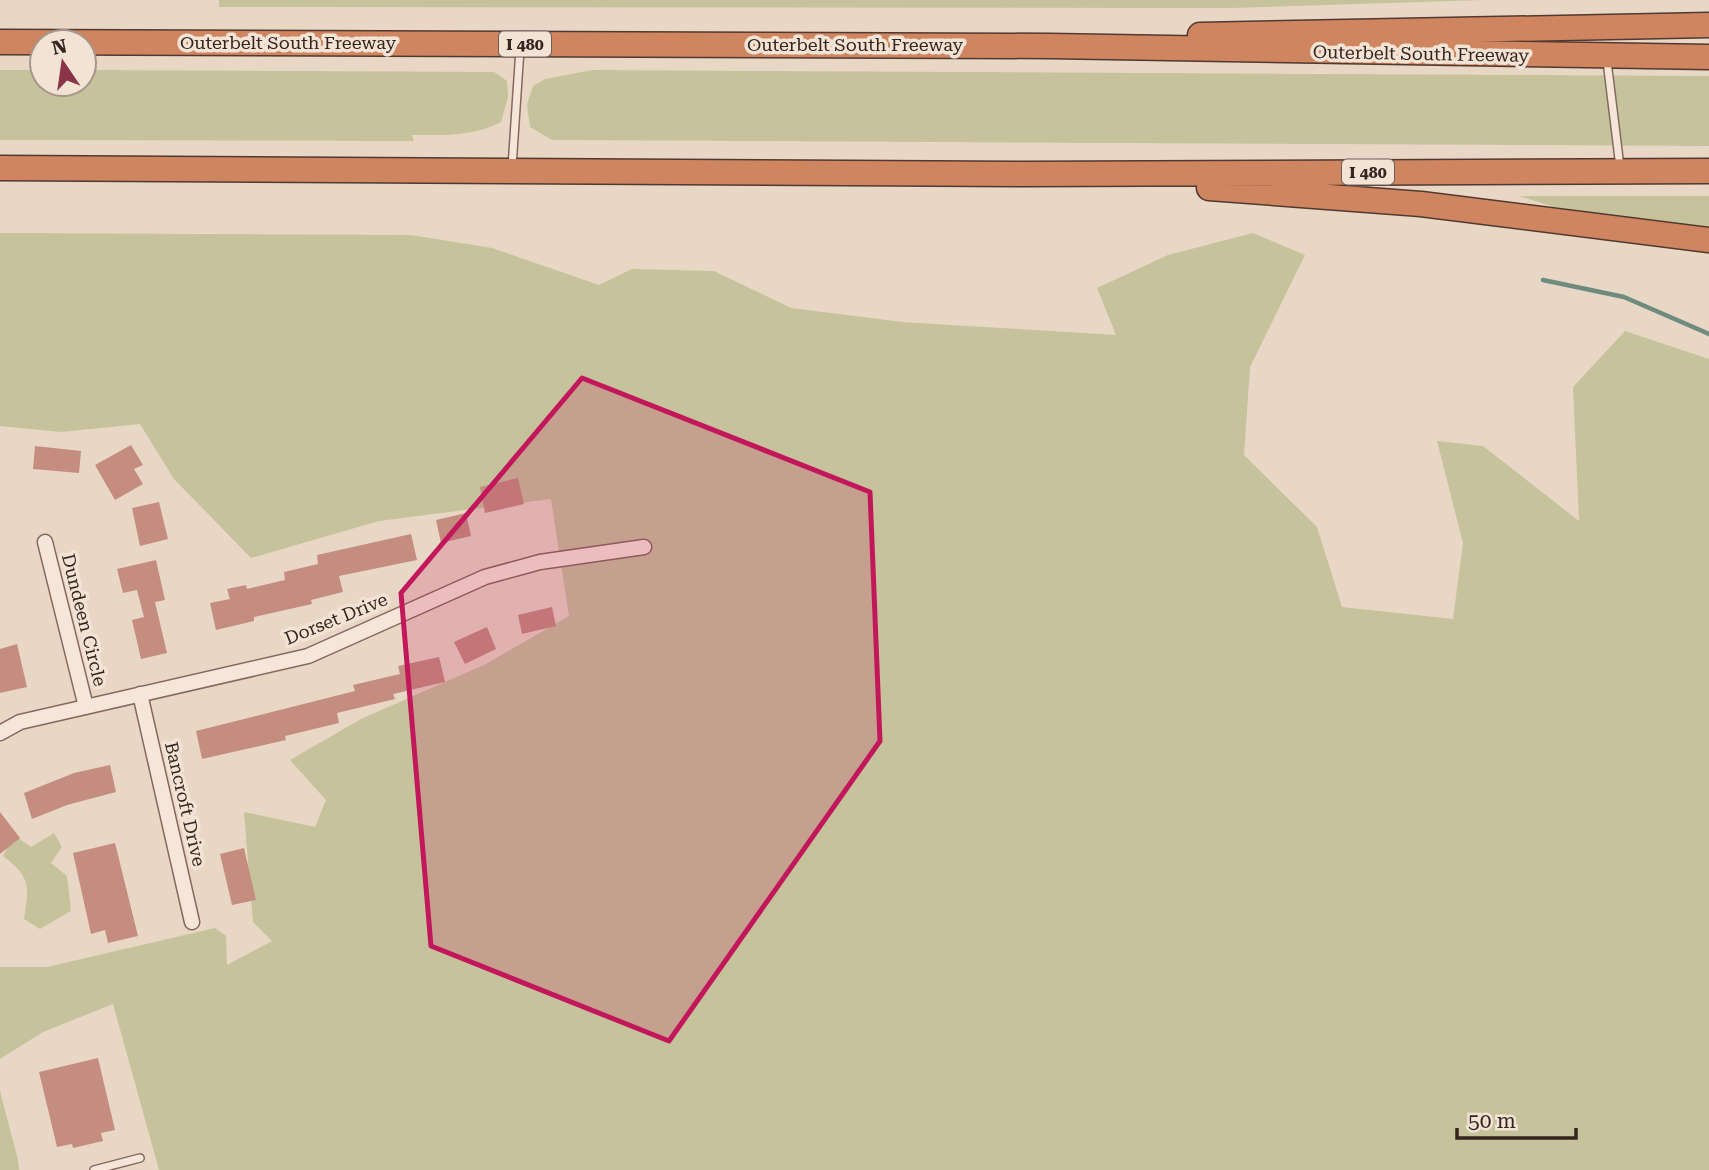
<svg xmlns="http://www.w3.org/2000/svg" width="1709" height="1170" font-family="'Roboto Serif',serif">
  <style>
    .green { fill: #c6c29b }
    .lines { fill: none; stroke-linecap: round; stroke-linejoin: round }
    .stream { stroke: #6f8b7e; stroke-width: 4.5 }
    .building { fill: #c48d80 }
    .service-casing { stroke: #83695e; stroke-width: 10 }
    .minor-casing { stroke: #83695e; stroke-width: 17 }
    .motorway-casing { stroke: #513931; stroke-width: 27 }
    .service { stroke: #f5e6d9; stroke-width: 7 }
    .minor { stroke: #f5e6d9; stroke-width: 14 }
    .motorway { stroke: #cf8660; stroke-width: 24 }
    .marked { fill: #c2185b; fill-opacity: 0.2; stroke: #c2185b; stroke-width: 5; stroke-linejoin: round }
    .labels { text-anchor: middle; stroke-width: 7; stroke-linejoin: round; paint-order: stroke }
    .shield { fill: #f2e3d5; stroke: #6e5e56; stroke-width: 2 }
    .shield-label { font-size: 16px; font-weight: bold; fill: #352520 }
    .street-label { font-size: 18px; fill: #352520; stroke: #f2e3d5 }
  </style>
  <rect width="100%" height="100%" fill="#e9d7c6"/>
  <path class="green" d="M219,0H1484L1231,8L219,7Z
    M0,70H42V84H84V70L494,72L507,81L508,97L501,122C473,137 443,135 412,135L414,141L0,140Z
    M592,70L1709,76V146L552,140L530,127L527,104L533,86L545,79Z
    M1519,196H1709V229L1554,207Z
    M0,233L411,235L492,248L599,285L632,269L714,271L791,308L902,322L1116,335L1097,288L1168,255L1253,233L1305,255L1250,367L1244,455L1317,527L1342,607L1453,619L1463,543L1437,441L1483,446L1579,521L1573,387L1625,331L1709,359V1170H159L113,1004L43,1032L0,1059V967H47L215,928L226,936L227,965L272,941L253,922L244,812L315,827L326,800L290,760L361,719L486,664L569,616L551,499L379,521L251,558L174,479L140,424L61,432L0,426Z
    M54,833L62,847L51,863L67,876L71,911L40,929L24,919C29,886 31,877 3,856L14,835L31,847Z
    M0,1091L18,1160L19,1170H0Z"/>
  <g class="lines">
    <path class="stream" d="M1543,280L1624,297L1709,334"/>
  </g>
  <path class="building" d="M131,445L143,465L134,469L143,484L115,500L95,465Z
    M35,446L81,451L79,473L33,469Z
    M518,478L524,504L485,513L480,487Z
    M159,502L168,539L140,546L132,508Z
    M466,513L471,536L441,543L436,520Z
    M411,534L417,560L339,576L343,592L311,600L312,604L254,617V621L216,630L210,603L230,599L227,589L246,585L247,589L285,580L284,572L318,564L317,555Z
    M156,560L165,600L155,602L167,653L141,659L132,620L144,617L137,590L123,593L117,569Z
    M552,607L556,626L522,634L518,615Z
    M487,627L496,649L465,664L454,642Z
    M17,644L27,687L0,693V649Z
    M439,657L445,682L393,694L395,699L337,713L339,723L285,736L286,740L202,759L196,731L355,691L353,685L400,674L398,666Z
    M110,765L116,792L67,805L32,819L24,793L74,773Z
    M0,812L20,838L0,854Z
    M115,843L138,936L108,943L105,930L91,934L73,853Z
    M244,848L256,900L232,905L220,854Z
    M98,1058L115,1130L101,1133L103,1141L73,1148L72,1144L57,1147L39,1072Z"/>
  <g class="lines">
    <g class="service-casing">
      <path id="service" d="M1607,61L1620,167
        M512,167L520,49
        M94,1170L140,1158"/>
    </g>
    <g class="minor-casing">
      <path id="minor" d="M45,542L86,707
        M140,694L192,922
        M0,733L20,722L308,656L485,577L540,562L644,547"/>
    </g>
    <g class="motorway-casing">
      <path id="motorway" d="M1200,35L1709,25
        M0,42L1050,46L1709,57
        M0,168L1026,174L1709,171
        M1209,188L1421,204L1709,240"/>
    </g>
    <use href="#service" class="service"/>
    <use href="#minor" class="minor"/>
    <use href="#motorway" class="motorway"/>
  </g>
  <path class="marked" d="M582,378L870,492L880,741L669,1041L431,946L401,593Z"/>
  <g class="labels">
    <g class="shield">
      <rect x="499" y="31.5" width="52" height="25" rx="5"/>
      <rect x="1342" y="159.5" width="52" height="25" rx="5"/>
    </g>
    <g class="shield-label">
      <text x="525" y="50">I 480</text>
      <text x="1368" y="178">I 480</text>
    </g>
    <g class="street-label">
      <text x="288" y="49">Outerbelt South Freeway</text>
      <text x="855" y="51">Outerbelt South Freeway</text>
      <text transform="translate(1421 54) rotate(1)" y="6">Outerbelt South Freeway</text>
      <text transform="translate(336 619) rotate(-22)" y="6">Dorset Drive</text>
      <text transform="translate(84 620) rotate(76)" y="6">Dundeen Circle</text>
      <text transform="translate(185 804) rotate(77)" y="6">Bancroft Drive</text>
    </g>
  </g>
  <g transform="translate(63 63) rotate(347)"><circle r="33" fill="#f2e3d5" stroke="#a6978d" stroke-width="2"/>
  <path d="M0-5L12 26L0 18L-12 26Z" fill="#8b3448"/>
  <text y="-10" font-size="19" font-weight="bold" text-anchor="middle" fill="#352520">N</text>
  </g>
  <path d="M1457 1128v10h119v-10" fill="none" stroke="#352520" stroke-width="3.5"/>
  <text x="1468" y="1128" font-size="21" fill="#352520" stroke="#f2e3d5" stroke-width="5" paint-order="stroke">50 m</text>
</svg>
